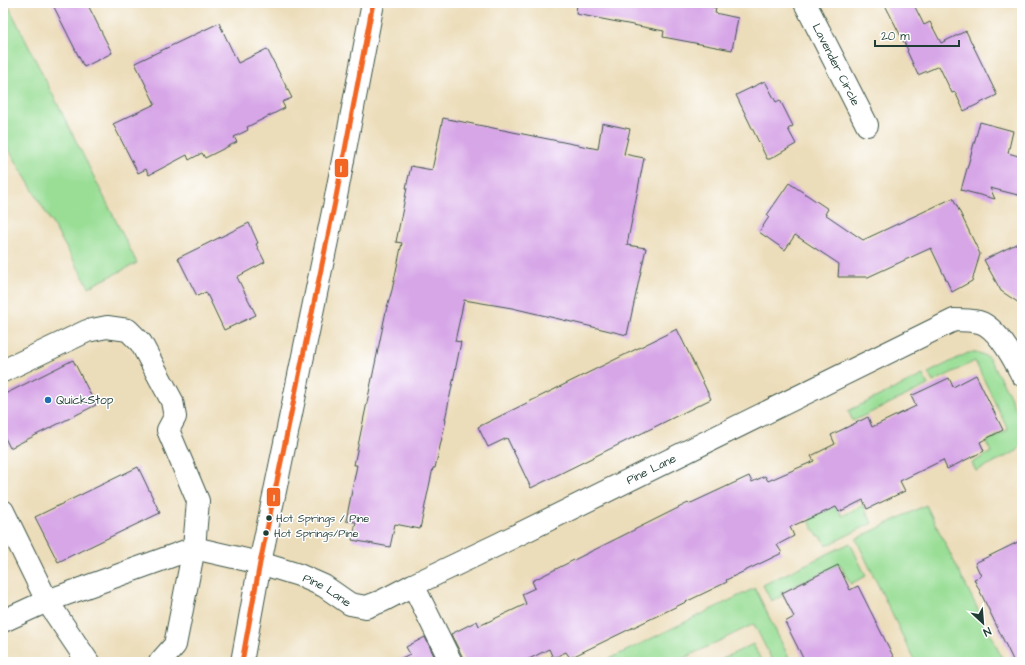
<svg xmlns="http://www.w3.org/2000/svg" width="1025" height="665" font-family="'Architects Daughter',sans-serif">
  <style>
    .green { fill: #9ade96; stroke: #5c8e65 }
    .building { fill: #d7a6e7 }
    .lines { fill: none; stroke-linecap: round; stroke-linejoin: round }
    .minor-casing { stroke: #3e5548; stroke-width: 24 }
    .minor { stroke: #fff; stroke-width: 22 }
    .bus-1-casing { stroke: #fff; stroke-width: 8 }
    .bus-1 { stroke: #f26522; stroke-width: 5 }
    .poi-dot { fill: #1f6fb2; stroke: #fff; stroke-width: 1.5 }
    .bus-dot { fill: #1f3d34; stroke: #fff; stroke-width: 1.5 }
    .labels { text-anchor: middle; stroke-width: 3; stroke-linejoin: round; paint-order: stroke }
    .bus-label { font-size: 11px; fill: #1f3d34; stroke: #fff; text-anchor: start }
    .street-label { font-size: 12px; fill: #1f3d34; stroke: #fff }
    .poi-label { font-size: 12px; fill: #1f3d34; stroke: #fff; text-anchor: start }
    .line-badge { stroke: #fff; stroke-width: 1.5 }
    .badge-label { font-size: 11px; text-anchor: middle; font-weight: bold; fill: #fff }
  </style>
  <rect width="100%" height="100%" fill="#fff"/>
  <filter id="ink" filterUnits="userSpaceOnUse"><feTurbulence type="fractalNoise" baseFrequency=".025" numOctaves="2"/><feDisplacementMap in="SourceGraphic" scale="8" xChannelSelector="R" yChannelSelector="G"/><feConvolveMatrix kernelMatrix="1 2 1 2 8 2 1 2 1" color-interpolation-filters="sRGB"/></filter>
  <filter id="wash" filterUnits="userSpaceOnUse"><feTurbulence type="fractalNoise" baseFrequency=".012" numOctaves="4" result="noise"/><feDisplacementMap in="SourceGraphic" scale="16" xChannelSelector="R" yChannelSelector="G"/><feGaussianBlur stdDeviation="0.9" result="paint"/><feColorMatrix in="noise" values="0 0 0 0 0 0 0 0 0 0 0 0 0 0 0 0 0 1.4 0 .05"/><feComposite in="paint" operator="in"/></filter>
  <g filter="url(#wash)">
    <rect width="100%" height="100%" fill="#ecddba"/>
    <path class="green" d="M3,3H7L137,263L89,287L3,139Z
      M968,353H979L988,357L1007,390L1022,424V444L1017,451L976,471L972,463L991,452L986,442L1008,430L975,361L933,382L928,373Z
      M923,375L928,385L853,421L848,411Z
      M863,505L872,523L826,546L822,537L817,535L810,523L812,517L837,506L842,516Z
      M926,505L1004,662H915L856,539Z
      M850,543L866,576L850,584L840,564L781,592L782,596L771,601L763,585Z
      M755,588L791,662H773L754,624L676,662H603Z
      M753,644L762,662H716Z"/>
    <g id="blocks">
      <path class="building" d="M52,3H87L112,53L84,67Z
        M577,3H713L712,7L716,8L715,13L738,18L732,50L663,37L664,31L576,14Z
        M884,3H913L924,25L930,22L941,43L966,31L997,95L964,111L955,92L952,93L939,66L918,75L907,51L908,50Z
        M219,23L238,63L267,49L292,98L282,102L285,108L247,127L248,130L234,137L237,142L205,158L202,153L189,160L187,155L149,175L146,169L138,173L113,124L155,104L135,63Z
        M765,81L776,102L780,100L793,126L788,129L796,144L770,159H767L736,95Z
        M443,118L598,149L602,123L630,129L624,154L644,158L627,245L646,248L627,335L512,308L464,300L455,341L461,342L445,420H446L435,468H433L420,529L395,524L390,547L352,540L356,522L346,521L357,465H354L386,311L392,290L402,243L396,242L407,188H406L411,166L432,170Z
        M980,122L1013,131L1008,153L1022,157V196L990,188L995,199L961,190Z
        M789,183L828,209L825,214L863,240L953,198L980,254L972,281L952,292L931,248L868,277H838L839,264L795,235L785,250L759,232L769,217L767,215Z
        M249,223L258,243L256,244L265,262L237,277L256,315L224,330L206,292L197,296L178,258Z
        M1022,241V305L1001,291L984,260Z
        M677,329L711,399L531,488L507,438L488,447L478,427Z
        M73,360L96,405L10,448L3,434V395Z
        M976,375L1003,430L980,442L984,451L947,469L943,460L900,481L905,491L867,509L863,500L839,512L836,507L790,527L794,536L777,545L782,553L726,580L727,582L570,658L566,652L553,658L549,649L523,662H463L462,656L451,634L477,621L479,626L526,604L522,594L535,588L532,581L688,503L689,504L749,476L752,482L765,476L768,481L814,461L811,456L835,444L831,435L868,417L872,427L916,406L911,396L949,378L953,387Z
        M138,467L160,513L58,562L35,517Z
        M1022,540V662H1014L974,579L981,576L975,563Z
        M838,565L850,590L858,586L896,662H805L785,622L794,617L782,593Z
        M425,637L437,662H393L410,654L406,647Z"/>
    </g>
  </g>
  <g filter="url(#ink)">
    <use href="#blocks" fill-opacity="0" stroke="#3e5548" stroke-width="1"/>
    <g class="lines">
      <g class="minor-casing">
        <g id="minor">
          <path id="s1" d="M805,3L867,125"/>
          <path d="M3,371L87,331L107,327L128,330L141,343L172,401L175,417L168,430L198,501L194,548L175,645L160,662"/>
          <path d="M3,511L47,601L88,662"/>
          <path d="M413,585L451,662"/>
          <path id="s2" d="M3,621L47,601L194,548L260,563L299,575L324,586L350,604L366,607L382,601L413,585L499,544L954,320C962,320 970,320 979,322C997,327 1014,359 1022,375"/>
          <path d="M242,662L260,563L335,202L373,3"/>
        </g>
      </g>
      <use href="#minor" class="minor"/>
      <g class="bus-1-casing">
        <path id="bus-1" d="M242,662L260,563L335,202L373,3"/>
      </g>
      <use href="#bus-1" class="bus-1"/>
    </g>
  </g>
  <circle class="poi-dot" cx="48" cy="400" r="4"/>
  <g class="bus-dot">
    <circle cx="269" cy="518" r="3.5"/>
    <circle cx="266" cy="533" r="3.5"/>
  </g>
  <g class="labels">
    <g class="bus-label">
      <text x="276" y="522">Hot Springs / Pine</text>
      <text x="274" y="537">Hot Springs/Pine</text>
    </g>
    <g class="street-label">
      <text dy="4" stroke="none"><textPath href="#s1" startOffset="69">Lavender Circle</textPath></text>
      <text dy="4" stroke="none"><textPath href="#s2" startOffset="705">Pine Lane</textPath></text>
      <text dy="4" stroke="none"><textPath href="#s2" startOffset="345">Pine Lane</textPath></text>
    </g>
    <g class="poi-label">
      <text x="56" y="404">QuickStop</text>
    </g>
  </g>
  <g class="line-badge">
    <rect x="334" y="158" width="15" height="20" rx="4" fill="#f26522"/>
    <rect x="266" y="487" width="15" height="20" rx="4" fill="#f26522"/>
  </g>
  <g class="badge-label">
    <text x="341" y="172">1</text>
    <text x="274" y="501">1</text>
  </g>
  <rect width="1025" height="665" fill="none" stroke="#fff" stroke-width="16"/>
  <g transform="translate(983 623) rotate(154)" stroke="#ffffff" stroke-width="3" paint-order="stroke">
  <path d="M0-3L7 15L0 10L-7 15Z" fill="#1f3d34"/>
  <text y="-6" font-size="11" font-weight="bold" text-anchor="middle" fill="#1f3d34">N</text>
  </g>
  <path d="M875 40v6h84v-6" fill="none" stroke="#1f3d34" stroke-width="2"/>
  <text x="881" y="40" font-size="12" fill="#1f3d34" stroke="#ffffff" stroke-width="3" paint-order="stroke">20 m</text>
</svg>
